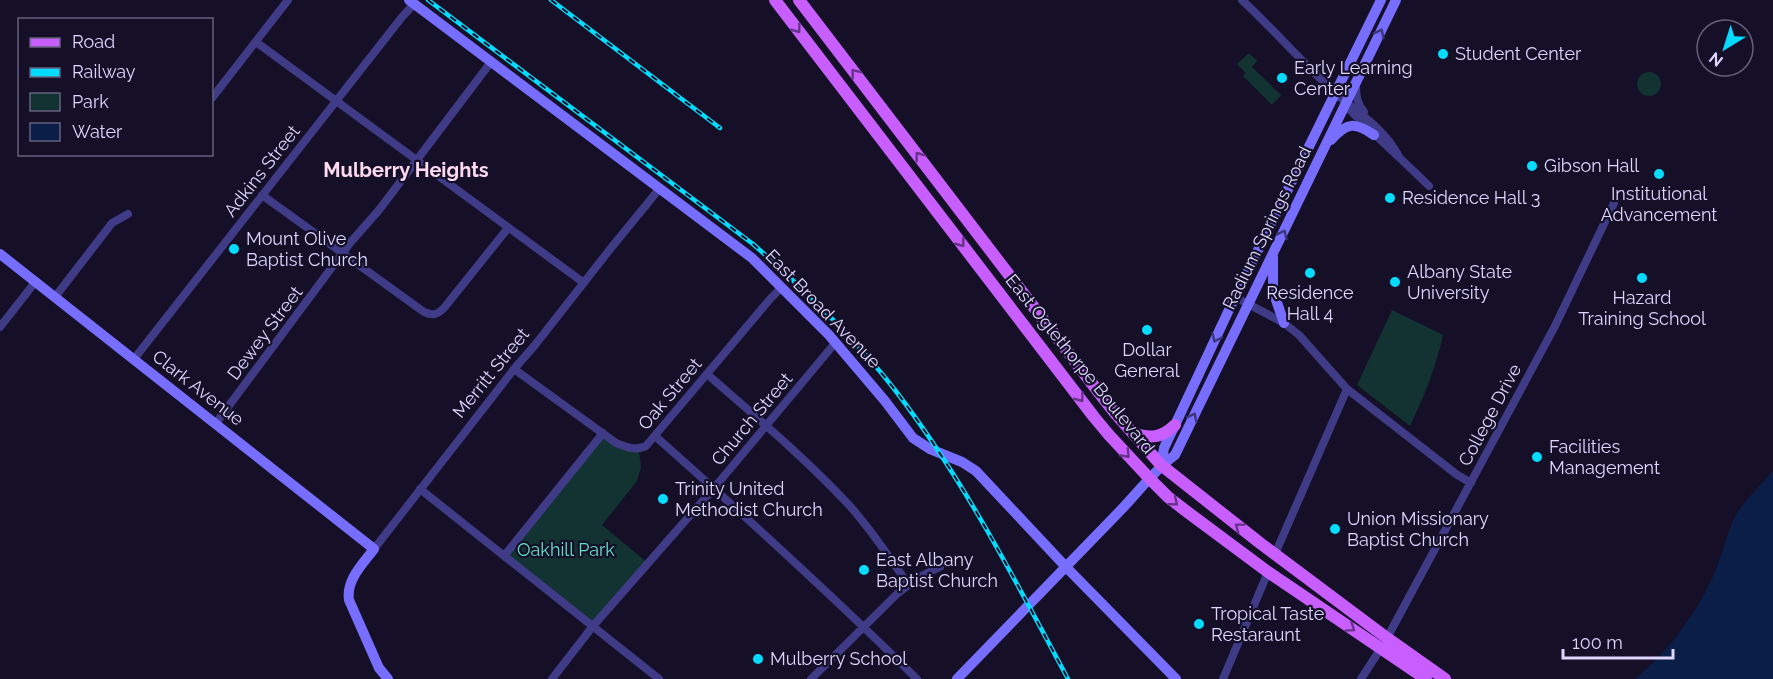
<svg xmlns="http://www.w3.org/2000/svg" width="1773" height="679" font-family="Raleway,sans-serif">
  <style>
    .green { fill: #133232 }
    .water { fill: #0a1e47 }
    .lines { fill: none; stroke-linecap: round; stroke-linejoin: round }
    .street { stroke: #403b87; stroke-width: 8 }
    .secondary { stroke: #776eff; stroke-width: 10 }
    .primary { stroke: #c95eff; stroke-width: 12 }
    .rail-casing { stroke: #03dcff; stroke-width: 4.5 }
    .rail { stroke: #151028; stroke-width: 2; stroke-dasharray: 7; stroke-linecap: butt }
    .oneway { stroke: #663389 }
    .oneway2 { stroke: #3c367e }
    .poi-dot { fill: #03dcff; stroke: #151028; stroke-width: 2 }
    .labels { text-anchor: middle; stroke-width: 4.5; stroke-linejoin: round; paint-order: stroke }
    .poi-label { font-size: 18px; fill: #ddd7ff; stroke: #151028; text-anchor: start }
    .street-label { font-size: 18px; fill: #ddd7ff; stroke: #151028 }
    .park-label { font-size: 18px; fill: #61e1c6; stroke: #151028 }
    .neighbourhood-label { font-size: 20px; font-weight: bold; fill: #ffd9f0; stroke: #151028 }
  </style>
  <rect width="100%" height="100%" fill="#151028"/>
  <path class="green" d="M1249,53L1257,61L1252,67L1281,95L1272,105L1243,76L1246,73L1237,64Z
    M1637 84a12 12 0 1 1 24 0a12 12 0 1 1-24 0Z
    M1392,310L1443,335C1435,370 1425,394 1410,426L1357,385Z
    M602,436L639,451L641,467L637,481L602,525L648,563L593,625L505,556Z"/>
  <path class="water" d="M1773,471V679H1635C1670,650 1699,611 1716,569C1724,551 1727,530 1737,513C1747,498 1761,485 1773,471Z"/>
  <g class="lines">
    <path class="street" d="M1242,0C1274,30 1303,63 1335,93C1358,113 1383,127 1398,155
      M256,42L584,283
      M1356,84C1356,95 1357,104 1364,112
      M212,98L288,0
      M1350,110C1376,137 1403,160 1429,186
      M262,195L424,312C433,316 437,315 444,308L508,228
      M55,297L112,223L128,214
      M1235,297L1284,323L1299,335L1347,389L1456,474L1471,483
      M0,327L36,281
      M134,359L402,17L414,4
      M514,369L616,443C627,447 635,451 646,446L771,298L782,287
      M707,374C755,416 804,457 848,504C871,529 889,557 908,584
      M216,423L350,243L379,210L491,62
      M655,436C744,515 832,595 917,679
      M420,489L659,679
      M374,549L514,369L535,345L611,248L660,188
      M1275,554L1347,389
      M504,556L603,433
      M1387,638L1555,326L1614,203
      M552,679L593,626L714,488L836,342
      M811,679L898,593L919,577L940,567
      M1223,679L1268,572
      M1361,679L1381,648"/>
    <path class="secondary" d="M409,0L752,258L829,335L885,401L913,438L930,449L962,462L976,471L1066,567L1176,679
      M1331,140C1347,122 1355,122 1374,135
      M0,254L374,549C362,565 346,580 349,600L379,668L388,679
      M1273,257V291L1284,323
      M1161,465L1164,448L1175,425L1235,297L1381,0
      M957,679C1011,624 1064,569 1117,514C1137,494 1153,471 1175,455L1396,0"/>
    <path class="primary" d="M775,0L1094,417L1109,435L1150,479L1168,497L1186,511L1268,572L1426,679
      M799,0L1097,390L1115,413L1161,465L1260,543L1387,638L1445,679
      M1133,433C1150,439 1162,438 1175,425"/>
    <g class="rail-casing">
      <path id="rail" d="M428,0L753,244C804,289 853,336 895,390C964,480 1015,580 1068,679
        M551,0L720,128"/>
    </g>
    <use href="#rail" class="rail"/>
  </g>
  <defs><path id="oneway-chevron" d="M-2-3.5L2.5 0L-2 3.5" fill="none" stroke-width="1.6" stroke-linecap="round" stroke-linejoin="round" transform="scale(1.5)"/></defs>
  <g class="oneway">
    <use href="#oneway-chevron" transform="translate(797 29) rotate(53)"/>
    <use href="#oneway-chevron" transform="translate(855 73) rotate(-128)"/>
    <use href="#oneway-chevron" transform="translate(919 156) rotate(-127)"/>
    <use href="#oneway-chevron" transform="translate(961 243) rotate(53)"/>
    <use href="#oneway-chevron" transform="translate(1080 398) rotate(53)"/>
    <use href="#oneway-chevron" transform="translate(1126 454) rotate(47)"/>
    <use href="#oneway-chevron" transform="translate(1174 502) rotate(39)"/>
    <use href="#oneway-chevron" transform="translate(1239 527) rotate(-143)"/>
    <use href="#oneway-chevron" transform="translate(1351 628) rotate(34)"/>
  </g>
  <g class="oneway2">
    <use href="#oneway-chevron" transform="translate(1380 33) rotate(-64)"/>
    <use href="#oneway-chevron" transform="translate(1283 234) rotate(-64)"/>
    <use href="#oneway-chevron" transform="translate(1216 338) rotate(115)"/>
    <use href="#oneway-chevron" transform="translate(1193 417) rotate(-64)"/>
  </g>
  <g class="poi-dot">
    <circle cx="1443" cy="54" r="6"/>
    <circle cx="1282" cy="78" r="6"/>
    <circle cx="1532" cy="166" r="6"/>
    <circle cx="1659" cy="174" r="6"/>
    <circle cx="1390" cy="198" r="6"/>
    <circle cx="234" cy="249" r="6"/>
    <circle cx="1310" cy="273" r="6"/>
    <circle cx="1642" cy="278" r="6"/>
    <circle cx="1395" cy="282" r="6"/>
    <circle cx="1147" cy="330" r="6"/>
    <circle cx="1537" cy="457" r="6"/>
    <circle cx="663" cy="499" r="6"/>
    <circle cx="1335" cy="529" r="6"/>
    <circle cx="864" cy="570" r="6"/>
    <circle cx="1199" cy="624" r="6"/>
    <circle cx="758" cy="659" r="6"/>
  </g>
  <g class="labels">
    <g class="poi-label">
      <text x="1455" y="60">Student Center</text>
      <text x="1294" y="74">Early Learning<tspan x="1294" dy="21">Center</tspan></text>
      <text x="1544" y="172">Gibson Hall</text>
      <text x="1659" y="200" text-anchor="middle">Institutional<tspan x="1659" dy="21">Advancement</tspan></text>
      <text x="1402" y="204">Residence Hall 3</text>
      <text x="246" y="245">Mount Olive<tspan x="246" dy="21">Baptist Church</tspan></text>
      <text x="1407" y="278">Albany State<tspan x="1407" dy="21">University</tspan></text>
      <text x="1310" y="299" text-anchor="middle">Residence<tspan x="1310" dy="21">Hall 4</tspan></text>
      <text x="1642" y="304" text-anchor="middle">Hazard<tspan x="1642" dy="21">Training School</tspan></text>
      <text x="1147" y="356" text-anchor="middle">Dollar<tspan x="1147" dy="21">General</tspan></text>
      <text x="1549" y="453">Facilities<tspan x="1549" dy="21">Management</tspan></text>
      <text x="675" y="495">Trinity United<tspan x="675" dy="21">Methodist Church</tspan></text>
      <text x="1347" y="525">Union Missionary<tspan x="1347" dy="21">Baptist Church</tspan></text>
      <text x="876" y="566">East Albany<tspan x="876" dy="21">Baptist Church</tspan></text>
      <text x="1211" y="620">Tropical Taste<tspan x="1211" dy="21">Restaraunt</tspan></text>
      <text x="770" y="665">Mulberry School</text>
    </g>
    <g class="street-label">
      <text transform="translate(262 171) rotate(-52)" y="6">Adkins Street</text>
      <text transform="translate(1267 228) rotate(-64)" y="6">Radium Springs Road</text>
      <text transform="translate(823 309) rotate(46)" y="6">East Broad Avenue</text>
      <text transform="translate(265 333) rotate(-53)" y="6">Dewey Street</text>
      <text transform="translate(1080 364) rotate(51)" y="6">East Oglethorpe Boulevard</text>
      <text transform="translate(491 373) rotate(-51)" y="6">Merritt Street</text>
      <text transform="translate(198 388) rotate(38)" y="6">Clark Avenue</text>
      <text transform="translate(670 394) rotate(-50)" y="6">Oak Street</text>
      <text transform="translate(1490 415) rotate(-62)" y="6">College Drive</text>
      <text transform="translate(752 419) rotate(-50)" y="6">Church Street</text>
    </g>
    <g class="park-label">
      <text x="566" y="556">Oakhill Park</text>
    </g>
    <g class="neighbourhood-label">
      <text x="406" y="177">Mulberry Heights</text>
    </g>
  </g>
  <rect x="18" y="18" width="195" height="138" fill="#151028" stroke="#65607e" stroke-width="1.5"/>
  <rect x="30" y="38" width="30" height="9" fill="#c95eff" stroke="#65607e" stroke-width="1.5"/>
  <text x="72" y="48" font-size="18" fill="#ddd7ff">Road</text>
  <rect x="30" y="68" width="30" height="9" fill="#03dcff" stroke="#65607e" stroke-width="1.5"/>
  <text x="72" y="78" font-size="18" fill="#ddd7ff">Railway</text>
  <rect x="30" y="93" width="30" height="18" fill="#133232" stroke="#65607e" stroke-width="1.5"/>
  <text x="72" y="108" font-size="18" fill="#ddd7ff">Park</text>
  <rect x="30" y="123" width="30" height="18" fill="#0a1e47" stroke="#65607e" stroke-width="1.5"/>
  <text x="72" y="138" font-size="18" fill="#ddd7ff">Water</text>
  <g transform="translate(1725 48) rotate(218)"><circle r="28" fill="#151028" stroke="#65607e" stroke-width="1.5"/>
  <path d="M0-4.5L10 22L0 15L-10 22Z" fill="#03dcff"/>
  <text y="-9" font-size="16" font-weight="bold" text-anchor="middle" fill="#ddd7ff">N</text>
  </g>
  <path d="M1563 649v9h110v-9" fill="none" stroke="#ddd7ff" stroke-width="3"/>
  <text x="1572" y="649" font-size="18" fill="#ddd7ff" stroke="#151028" stroke-width="4.5" paint-order="stroke">100 m</text>
</svg>
